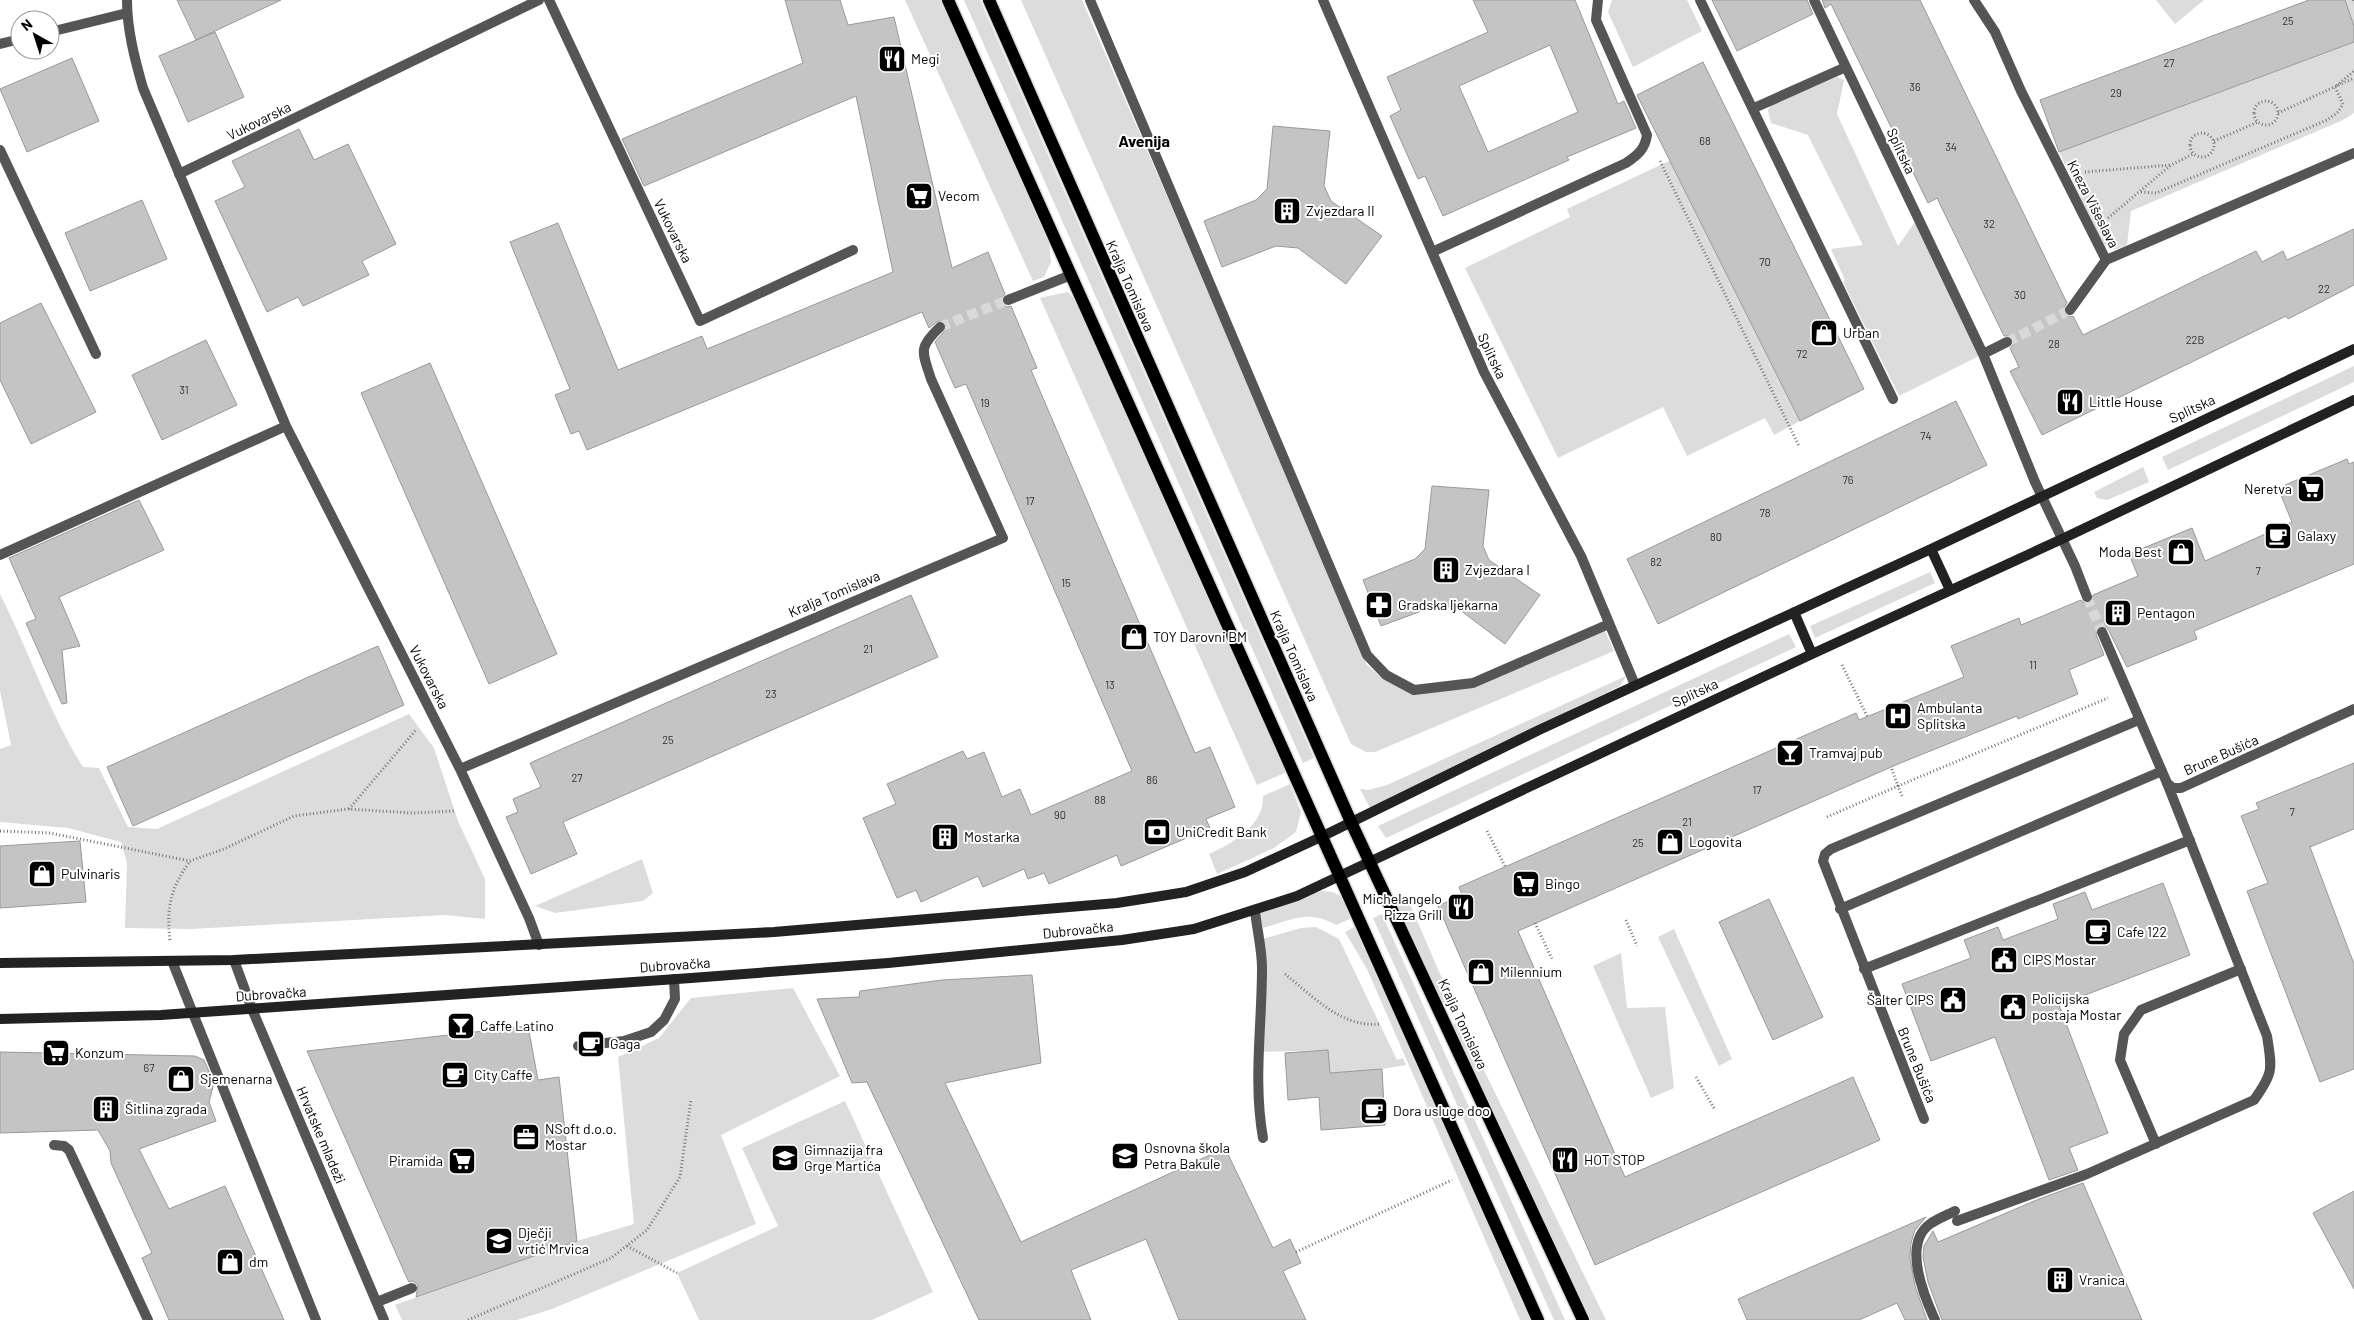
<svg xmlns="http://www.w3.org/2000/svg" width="2354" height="1320" font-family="Barlow,sans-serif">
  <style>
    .green { fill: #dcdcdc }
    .building { fill: #c4c4c4; stroke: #999; fill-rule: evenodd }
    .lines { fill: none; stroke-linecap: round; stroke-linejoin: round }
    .street-tunnel { stroke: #d9d9d9; stroke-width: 10; stroke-dasharray: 10 5; stroke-linecap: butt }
    .primary-casing { stroke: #dbdbdb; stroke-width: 15 }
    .path { stroke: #777; stroke-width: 3; stroke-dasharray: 1 2.5; stroke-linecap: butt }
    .lane { stroke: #555; stroke-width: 10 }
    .street { stroke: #555; stroke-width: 10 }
    .secondary { stroke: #222; stroke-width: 10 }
    .primary { stroke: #000; stroke-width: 12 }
    .labels { text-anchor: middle; stroke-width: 4; stroke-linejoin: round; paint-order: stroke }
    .number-label { font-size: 11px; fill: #313131 }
    .poi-label { font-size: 14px; fill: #000; stroke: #fff; text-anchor: start }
    .street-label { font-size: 14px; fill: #000; stroke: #fff }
    .quarter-label { font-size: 16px; font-weight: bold; fill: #000; stroke: #fff }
  </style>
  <rect width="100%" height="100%" fill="#fff"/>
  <path class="green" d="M905,0H941L1049,240L1051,262L1044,277L1033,281Z
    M964,0H980L1314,758L1303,763Z
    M1021,0H1082L1277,450L1367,665L1383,679L1411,694L1474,686L1605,631L1614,651L1375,752H1366L1351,744Z
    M1612,0H1687L1702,31L1633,67L1608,12Z
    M2156,0H2204L2175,24Z
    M2345,0H2354V26Z
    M2354,42V113L2343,120L2131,211L2127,245L2114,250L2103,244L2059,152Z
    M1837,77L1844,80L1837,114L1898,246L1915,222L1983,354L1899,396L1843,282L1845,280L1831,249L1863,245L1808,135L1771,123L1768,111L1771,105Z
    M1671,160L1800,421L1774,435L1765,418L1687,456L1663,407L1558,458L1465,268L1570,217L1567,209Z
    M1068,292L1079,304L1287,772L1257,785L1040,298Z
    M2354,366V382L2168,470L2162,457Z
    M2143,467L2149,482L2107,500L2097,498L2094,492Z
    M1930,572L1935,583L1815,638L1810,626Z
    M0,594C29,651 49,713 83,767L99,768L128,827L157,829L409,714L434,748L458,821L485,879V919L445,915L190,929L125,928L127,863L121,842L68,828L0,822V749L11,745L0,691Z
    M1789,634L1796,647L1386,838L1378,826Z
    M1626,676L1620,686L1370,808L1360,789L1368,790L1387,785Z
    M1290,784L1301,812L1296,832L1274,848L1217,874L1209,854C1231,844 1265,825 1263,796Z
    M642,859L653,893L643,901L555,913L535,906Z
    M1320,891C1341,891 1346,899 1354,917L1336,925C1308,909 1292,920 1263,928L1259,913Z
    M1408,900L1454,1006L1442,1007L1394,908Z
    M1382,914L1565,1320H1554L1373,918Z
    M1358,925L1534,1320H1520L1367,969L1345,932Z
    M1316,927L1339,939L1397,1060L1403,1058L1406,1065L1382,1069L1330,1073L1328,1050L1259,1052V940L1301,928Z
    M1674,929L1732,1059L1719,1066L1658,937Z
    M1621,953L1627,1008L1665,1007L1674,1088L1651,1098L1593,966Z
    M793,988L840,1076L721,1135L756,1224L552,1309L517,1320H402L395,1305L577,1241L634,1224L618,1057L659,1038L691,998Z
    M1460,1021L1606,1320H1588L1451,1026Z
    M845,1101L933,1292L872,1320H699L677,1273L778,1226L742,1148Z"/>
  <path class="building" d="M177,0H281L196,40Z
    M785,0H840L848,25L894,17L952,268L988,252L1005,294L1001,299L1002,303L1007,307L1011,306L1037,368L1031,370L1195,753L1210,747L1235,807L1206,819L1210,828L1121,866L1117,855L1049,884L1044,873L1028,879L1024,869L983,887L978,876L921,902L916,890L897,898L863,818L896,804L887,784L963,751L967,759L984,752L1002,797L1020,789L1031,815L1132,771L966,384L955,388L935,342L946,329L944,322L938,321L929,328L922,312L587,450L579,431L571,434L555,395L570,389L510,242L558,223L618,370L702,336L707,349L893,272L856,96L644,186L622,139L803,63Z
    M1473,0H1575L1618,104L1624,101L1636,128L1567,157L1569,160L1443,216L1425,176L1418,179L1390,116L1401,110L1387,77L1488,32ZM1550,45L1578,112L1488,152L1459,86Z
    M1712,0H1807L1813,14L1737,51Z
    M1822,0H1920L2067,303L2063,309L2064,313L2069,317L2073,316L2083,335L2256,251L2262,262L2283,251L2287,260L2354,229V285L2288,319L2286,316L2042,435L2010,371L2019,367L2010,348L2013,345V339L2010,336H2004L1937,198L1928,203L1831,4L1825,8Z
    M2309,0H2345L2354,26V42L2059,152L2040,100Z
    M215,32L244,97L188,122L159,56Z
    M72,58L99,121L27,152L0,89Z
    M1703,62L1864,389L1800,421L1637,95Z
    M1273,126L1330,131L1324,186L1331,201L1382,236L1346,284L1298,248L1276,246L1222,267L1204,221L1256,200L1267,189Z
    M299,129L314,160L348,144L396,244L362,261L369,275L303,306L298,297L267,312L215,201L245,187L232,161Z
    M142,200L167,259L90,291L65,233Z
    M41,303L96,412L31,444L0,380V323Z
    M206,340L237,405L162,440L132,375Z
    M430,363L557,654L489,684L361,393Z
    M1956,401L1987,465L1658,624L1627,559Z
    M2347,459L2349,464L2354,462V564L2194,631L2197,639L2127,667L2108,629L2103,625L2099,626L2096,634L2104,655L2069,670L2078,694L2018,719L2017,716L1898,764L1518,931L1625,1177L1853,1077L1880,1140L1595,1265L1438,906L1462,895L1459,887L1856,713L1859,720L1964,677L1951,646L2019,618L2021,625L2081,600L2085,604L2090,603L2093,595L2138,576L2129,554L2192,528L2205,561L2292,522L2278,488Z
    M1432,486L1489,490L1483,546L1489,560L1540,595L1505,644L1456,607L1435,606L1381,626L1363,580L1415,559L1425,549Z
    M139,500L164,550L59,597L80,646L62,650L67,703L62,704L26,623L36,619L9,558Z
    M911,595L938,657L563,822L577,854L531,874L506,817L518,812L513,799L541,787L530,763Z
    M378,646L404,705L133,826L107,767Z
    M2354,763V829L2310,847L2354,964V1069L2320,1082L2247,891L2268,883L2241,816L2259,809L2256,803Z
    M80,841L86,902L0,908V846Z
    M2163,883L2190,955L2059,1005L2108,1133L2069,1148L2078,1170L2049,1180L1995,1037L1931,1061L1902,984L1971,958L1964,940L1998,927L2003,940L2058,919L2053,904L2085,892L2092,910Z
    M1769,899L1823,1017L1773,1040L1719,922Z
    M1032,975L1041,1063L945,1083L1021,1242L1225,1148L1273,1248L1290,1239L1301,1263L1283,1271L1306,1320H1179L1146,1239L1071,1270L1091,1320H979L867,1082L852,1083L817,999L859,997L860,991L942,980Z
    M528,1026L538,1080L559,1077L577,1241L416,1297L418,1285L413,1281L409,1282L406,1276L307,1051Z
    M1328,1050L1330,1073L1382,1069L1385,1125L1321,1130L1319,1097L1288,1100L1285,1053Z
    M0,1052L195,1056L204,1060L214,1083L209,1102L216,1121L139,1149L169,1209L225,1186L284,1320H169L142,1258L152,1253L111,1163L110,1151L98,1130L0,1133Z
    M2083,1183L2142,1320H1942L1928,1282L1923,1257L1924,1246L1933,1231L1938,1242L2039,1199Z
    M2354,1191V1289L2313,1213Z
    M1926,1217L1915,1230L1911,1243L1910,1258L1915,1286L1927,1320H1905L1897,1303L1859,1320H1747L1738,1299Z"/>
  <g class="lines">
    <path class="street-tunnel" d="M940,327L1008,300
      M2007,342L2070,310
      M2087,597L2102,632"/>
    <g class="primary-casing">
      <path id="primary" d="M948,0L1538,1320
        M989,0L1351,822L1583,1320"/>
    </g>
    <path class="path" d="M2353,0L2354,2
      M2254 113a12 12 0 1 1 24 0a12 12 0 1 1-24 0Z
      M2278,113L2354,78
      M2190 145a12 12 0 1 1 24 0a12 12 0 1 1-24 0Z
      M2214,141L2258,122
      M1660,161L1799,446
      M2085,172L2171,165
      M2141,192L2156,193L2327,120L2338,112L2343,104L2335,87L2354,71
      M2108,218L2171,165L2193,154
      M1842,665L1867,716
      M1902,796L1898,786L2108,698
      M349,809L416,730
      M1827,817L1898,786L1891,767
      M0,831L50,833L190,861L224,849L294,816L348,809L413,813L454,811
      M1487,831L1505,866
      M1626,920L1637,946
      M1535,923L1552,959
      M170,940C166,906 171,888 190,861
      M1285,974C1313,996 1341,1028 1380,1024
      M1696,1077L1715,1110
      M627,1246L677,1273
      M1296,1252L1452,1180
      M468,1320L611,1258L647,1230L680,1177L691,1099"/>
    <path class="lane" d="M549,0L700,321L853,250
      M1090,0L1367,655L1386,675L1414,690L1473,683L1609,624
      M0,150L96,354
      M179,174L539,0
      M1255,911C1257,930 1262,949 1262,968C1262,1025 1253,1082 1263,1138
      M1864,969L2190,840
      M578,1046L624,1041L651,1032L664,1020L675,999L674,979
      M2156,1144L2120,1060L2124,1034L2141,1010L2241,969
      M54,1145L64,1146L69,1150L148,1320
      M1957,1221L2087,1174L2254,1100C2274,1072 2272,1069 2267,1036L2167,783
      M377,1302L412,1288
      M1935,1320C1924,1296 1902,1244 1930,1224C1937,1219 1947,1215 1955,1211"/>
    <path class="street" d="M127,0C127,30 135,60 143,88L286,426L460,769L529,918L539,945
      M1323,0L1484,372L1581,556L1635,685
      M1700,0L1893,399
      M1814,0L1983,354L2035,482L2075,566L2087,597
      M1974,0L1995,32L2021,91L2106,260
      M50,32L127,13
      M0,44L20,39
      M1754,108L1846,67
      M1432,252L1626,163C1638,155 1645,149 1647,135L1596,20L1598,0
      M2106,260L2354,153
      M1008,300L1071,275
      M2070,310L2106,260
      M1983,354L2007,342
      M0,555L286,426
      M2102,632L2167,783L2173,788H2181L2354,709
      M460,769L1003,538L931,379C922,351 918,348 940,327
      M1840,909L2162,771
      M234,960L252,1009L384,1320
      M172,961L316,1320
      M1924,1119L1823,861L1825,854L1831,849L2139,720"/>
    <path class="secondary" d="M1931,549L1950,590
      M1794,612L1812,654
      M0,963L234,960L774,932L1117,903L1186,892L1245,872L1323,836L1539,730L1931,549L2354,349
      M0,1019L161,1015L691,978L888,963L1122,940L1194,929L1297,896L1812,654L2062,539L2354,400"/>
    <use href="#primary" class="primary"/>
  </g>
  <defs>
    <g id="restaurant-square" transform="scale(1.4375)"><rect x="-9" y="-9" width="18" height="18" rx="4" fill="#000" stroke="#fff"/><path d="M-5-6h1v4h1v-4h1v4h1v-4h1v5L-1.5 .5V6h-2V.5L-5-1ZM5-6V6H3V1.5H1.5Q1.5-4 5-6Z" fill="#fff"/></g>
    <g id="supermarket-square" transform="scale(1.4375)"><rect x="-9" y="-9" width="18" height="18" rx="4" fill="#000" stroke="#fff"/><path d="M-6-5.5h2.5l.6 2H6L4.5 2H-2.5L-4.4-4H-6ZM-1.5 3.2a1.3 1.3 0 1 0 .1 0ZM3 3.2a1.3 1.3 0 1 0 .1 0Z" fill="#fff"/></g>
    <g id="building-square" transform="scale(1.4375)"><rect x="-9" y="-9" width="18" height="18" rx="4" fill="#000" stroke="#fff"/><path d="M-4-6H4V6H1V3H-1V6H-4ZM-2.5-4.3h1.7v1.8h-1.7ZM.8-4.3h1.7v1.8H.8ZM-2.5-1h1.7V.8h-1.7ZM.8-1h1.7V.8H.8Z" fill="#fff"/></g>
    <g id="shop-square" transform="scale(1.4375)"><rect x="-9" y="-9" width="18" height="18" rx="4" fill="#000" stroke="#fff"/><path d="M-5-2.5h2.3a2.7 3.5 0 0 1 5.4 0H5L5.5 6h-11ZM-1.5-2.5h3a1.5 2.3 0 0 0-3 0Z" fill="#fff"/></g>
    <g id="cafe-square" transform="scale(1.4375)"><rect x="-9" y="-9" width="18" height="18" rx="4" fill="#000" stroke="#fff"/><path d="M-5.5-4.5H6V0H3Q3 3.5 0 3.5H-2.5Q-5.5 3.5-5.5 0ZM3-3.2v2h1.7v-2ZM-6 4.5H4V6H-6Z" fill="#fff"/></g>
    <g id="pharmacy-square" transform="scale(1.4375)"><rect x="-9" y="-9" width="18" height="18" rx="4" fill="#000" stroke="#fff"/><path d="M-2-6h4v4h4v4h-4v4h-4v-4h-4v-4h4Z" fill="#fff"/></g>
    <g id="hospital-square" transform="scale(1.4375)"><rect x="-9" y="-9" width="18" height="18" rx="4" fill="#000" stroke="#fff"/><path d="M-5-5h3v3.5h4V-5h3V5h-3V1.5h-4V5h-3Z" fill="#fff"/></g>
    <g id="bar-square" transform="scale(1.4375)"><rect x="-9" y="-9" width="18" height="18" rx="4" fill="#000" stroke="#fff"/><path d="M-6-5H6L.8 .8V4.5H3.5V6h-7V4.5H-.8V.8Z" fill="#fff"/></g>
    <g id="bank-square" transform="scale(1.4375)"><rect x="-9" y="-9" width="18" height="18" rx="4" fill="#000" stroke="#fff"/><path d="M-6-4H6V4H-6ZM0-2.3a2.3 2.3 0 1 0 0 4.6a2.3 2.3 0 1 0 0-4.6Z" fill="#fff"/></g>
    <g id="civic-square" transform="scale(1.4375)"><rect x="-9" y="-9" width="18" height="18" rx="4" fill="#000" stroke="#fff"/><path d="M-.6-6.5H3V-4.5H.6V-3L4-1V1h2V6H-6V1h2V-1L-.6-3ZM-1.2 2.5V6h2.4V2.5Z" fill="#fff"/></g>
    <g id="office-square" transform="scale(1.4375)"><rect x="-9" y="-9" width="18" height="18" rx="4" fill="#000" stroke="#fff"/><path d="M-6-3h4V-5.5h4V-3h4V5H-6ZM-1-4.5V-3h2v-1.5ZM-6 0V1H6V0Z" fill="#fff"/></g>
    <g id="school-square" transform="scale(1.4375)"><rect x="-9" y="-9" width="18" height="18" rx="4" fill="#000" stroke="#fff"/><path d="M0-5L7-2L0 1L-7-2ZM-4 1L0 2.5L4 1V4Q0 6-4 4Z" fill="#fff"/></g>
  </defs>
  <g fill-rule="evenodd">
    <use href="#restaurant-square" x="892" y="59"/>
    <use href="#supermarket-square" x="919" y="196"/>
    <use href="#building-square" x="1287" y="211"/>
    <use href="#shop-square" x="1824" y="333"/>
    <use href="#restaurant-square" x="2070" y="402"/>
    <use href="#supermarket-square" x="2311" y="489"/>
    <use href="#cafe-square" x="2278" y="536"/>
    <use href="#shop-square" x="2181" y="552"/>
    <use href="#building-square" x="1446" y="570"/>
    <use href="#pharmacy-square" x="1379" y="605"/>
    <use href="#building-square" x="2118" y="613"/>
    <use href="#shop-square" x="1134" y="637"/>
    <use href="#hospital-square" x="1898" y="716"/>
    <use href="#bar-square" x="1790" y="753"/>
    <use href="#bank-square" x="1157" y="832"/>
    <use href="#building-square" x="945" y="837"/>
    <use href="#shop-square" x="1670" y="842"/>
    <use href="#shop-square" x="42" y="874"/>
    <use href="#supermarket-square" x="1526" y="884"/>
    <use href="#restaurant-square" x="1461" y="907"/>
    <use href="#cafe-square" x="2098" y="932"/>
    <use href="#civic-square" x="2004" y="960"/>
    <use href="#shop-square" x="1481" y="972"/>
    <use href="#civic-square" x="1953" y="1000"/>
    <use href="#civic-square" x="2013" y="1007"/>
    <use href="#bar-square" x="461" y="1026"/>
    <use href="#cafe-square" x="591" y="1044"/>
    <use href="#supermarket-square" x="56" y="1053"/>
    <use href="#cafe-square" x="455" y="1075"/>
    <use href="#shop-square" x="181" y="1079"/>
    <use href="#building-square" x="106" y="1109"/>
    <use href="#cafe-square" x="1374" y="1111"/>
    <use href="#office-square" x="526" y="1137"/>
    <use href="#school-square" x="1125" y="1156"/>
    <use href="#school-square" x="785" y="1158"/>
    <use href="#restaurant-square" x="1565" y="1160"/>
    <use href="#supermarket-square" x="462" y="1161"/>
    <use href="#school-square" x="499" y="1241"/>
    <use href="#shop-square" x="230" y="1262"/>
    <use href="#building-square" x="2060" y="1280"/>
  </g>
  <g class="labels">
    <g class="number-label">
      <text x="2288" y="25">25</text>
      <text x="2169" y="67">27</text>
      <text x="1915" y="91">36</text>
      <text x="2116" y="97">29</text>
      <text x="1705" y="145">68</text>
      <text x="1951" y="151">34</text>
      <text x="1989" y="228">32</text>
      <text x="1765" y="266">70</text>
      <text x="2324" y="293">22</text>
      <text x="2020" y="299">30</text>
      <text x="2195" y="344">22B</text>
      <text x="2054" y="348">28</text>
      <text x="1802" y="358">72</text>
      <text x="184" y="394">31</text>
      <text x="985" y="407">19</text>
      <text x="1926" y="440">74</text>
      <text x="1848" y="484">76</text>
      <text x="1030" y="505">17</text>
      <text x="1765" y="517">78</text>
      <text x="1716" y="541">80</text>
      <text x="1656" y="566">82</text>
      <text x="2258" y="575">7</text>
      <text x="1066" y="587">15</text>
      <text x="868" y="653">21</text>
      <text x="2033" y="669">11</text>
      <text x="1110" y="689">13</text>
      <text x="771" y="698">23</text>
      <text x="668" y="744">25</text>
      <text x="577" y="782">27</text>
      <text x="1152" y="784">86</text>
      <text x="1757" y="794">17</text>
      <text x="1100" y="804">88</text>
      <text x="2292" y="816">7</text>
      <text x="1060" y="819">90</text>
      <text x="1687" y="826">21</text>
      <text x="1638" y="847">25</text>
      <text x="149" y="1072">67</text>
    </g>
    <g class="poi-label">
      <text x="911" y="64">Megi</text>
      <text x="938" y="201">Vecom</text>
      <text x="1306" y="216">Zvjezdara II</text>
      <text x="1843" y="338">Urban</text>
      <text x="2089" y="407">Little House</text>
      <text x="2292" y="494" text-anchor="end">Neretva</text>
      <text x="2297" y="541">Galaxy</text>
      <text x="2162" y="557" text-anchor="end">Moda Best</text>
      <text x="1465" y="575">Zvjezdara I</text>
      <text x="1398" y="610">Gradska ljekarna</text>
      <text x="2137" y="618">Pentagon</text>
      <text x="1153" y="642">TOY Darovni BM</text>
      <text x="1917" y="713">Ambulanta<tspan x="1917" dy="16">Splitska</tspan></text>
      <text x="1809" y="758">Tramvaj pub</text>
      <text x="1176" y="837">UniCredit Bank</text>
      <text x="964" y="842">Mostarka</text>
      <text x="1689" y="847">Logovita</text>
      <text x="61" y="879">Pulvinaris</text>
      <text x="1545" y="889">Bingo</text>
      <text x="1442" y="904" text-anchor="end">Michelangelo<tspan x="1442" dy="16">Pizza Grill</tspan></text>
      <text x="2117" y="937">Cafe 122</text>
      <text x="2023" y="965">CIPS Mostar</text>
      <text x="1500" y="977">Milennium</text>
      <text x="2032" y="1004">Policijska<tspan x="2032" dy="16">postaja Mostar</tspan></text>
      <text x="1934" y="1005" text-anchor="end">Šalter CIPS</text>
      <text x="480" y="1031">Caffe Latino</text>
      <text x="610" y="1049">Gaga</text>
      <text x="75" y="1058">Konzum</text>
      <text x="474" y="1080">City Caffe</text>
      <text x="200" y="1084">Sjemenarna</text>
      <text x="125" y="1114">Šitlina zgrada</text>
      <text x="1393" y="1116">Dora usluge doo</text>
      <text x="545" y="1134">NSoft d.o.o.<tspan x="545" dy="16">Mostar</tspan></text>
      <text x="1144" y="1153">Osnovna škola<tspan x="1144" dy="16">Petra Bakule</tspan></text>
      <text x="804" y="1155">Gimnazija fra<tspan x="804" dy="16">Grge Martića</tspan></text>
      <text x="1584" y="1165">HOT STOP</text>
      <text x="443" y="1166" text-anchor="end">Piramida</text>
      <text x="518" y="1238">Dječji<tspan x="518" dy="16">vrtić Mrvica</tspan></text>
      <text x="249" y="1267">dm</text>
      <text x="2079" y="1285">Vranica</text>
    </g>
    <g class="street-label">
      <text transform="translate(259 121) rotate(-26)" y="5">Vukovarska</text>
      <text transform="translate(1901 151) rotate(65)" y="5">Splitska</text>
      <text transform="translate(2093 204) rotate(63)" y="5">Kneza Višeslava</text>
      <text transform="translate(673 231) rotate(64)" y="5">Vukovarska</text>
      <text transform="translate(1130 286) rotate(66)" y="5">Kralja Tomislava</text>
      <text transform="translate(1492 356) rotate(65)" y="5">Splitska</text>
      <text transform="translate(2192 409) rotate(-25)" y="5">Splitska</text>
      <text transform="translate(834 594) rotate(-23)" y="5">Kralja Tomislava</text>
      <text transform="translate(1294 656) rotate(66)" y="5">Kralja Tomislava</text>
      <text transform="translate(429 677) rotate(63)" y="5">Vukovarska</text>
      <text transform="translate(1695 693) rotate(-25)" y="5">Splitska</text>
      <text transform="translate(2221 755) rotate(-24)" y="5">Brune Bušića</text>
      <text transform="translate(1078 930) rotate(-6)" y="5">Dubrovačka</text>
      <text transform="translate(675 965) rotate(-4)" y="5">Dubrovačka</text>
      <text transform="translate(271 994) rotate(-4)" y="5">Dubrovačka</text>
      <text transform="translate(1463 1024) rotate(65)" y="5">Kralja Tomislava</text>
      <text transform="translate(1917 1065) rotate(68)" y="5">Brune Bušića</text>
      <text transform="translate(321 1135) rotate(67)" y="5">Hrvatske mladeži</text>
    </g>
    <g class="quarter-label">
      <text x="1144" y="147">Avenija</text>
    </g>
  </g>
  <g transform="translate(35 35) rotate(321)"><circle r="24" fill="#ffffff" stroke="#999999"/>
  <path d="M0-4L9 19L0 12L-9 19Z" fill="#000000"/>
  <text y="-8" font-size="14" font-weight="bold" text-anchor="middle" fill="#000000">N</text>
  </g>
</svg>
